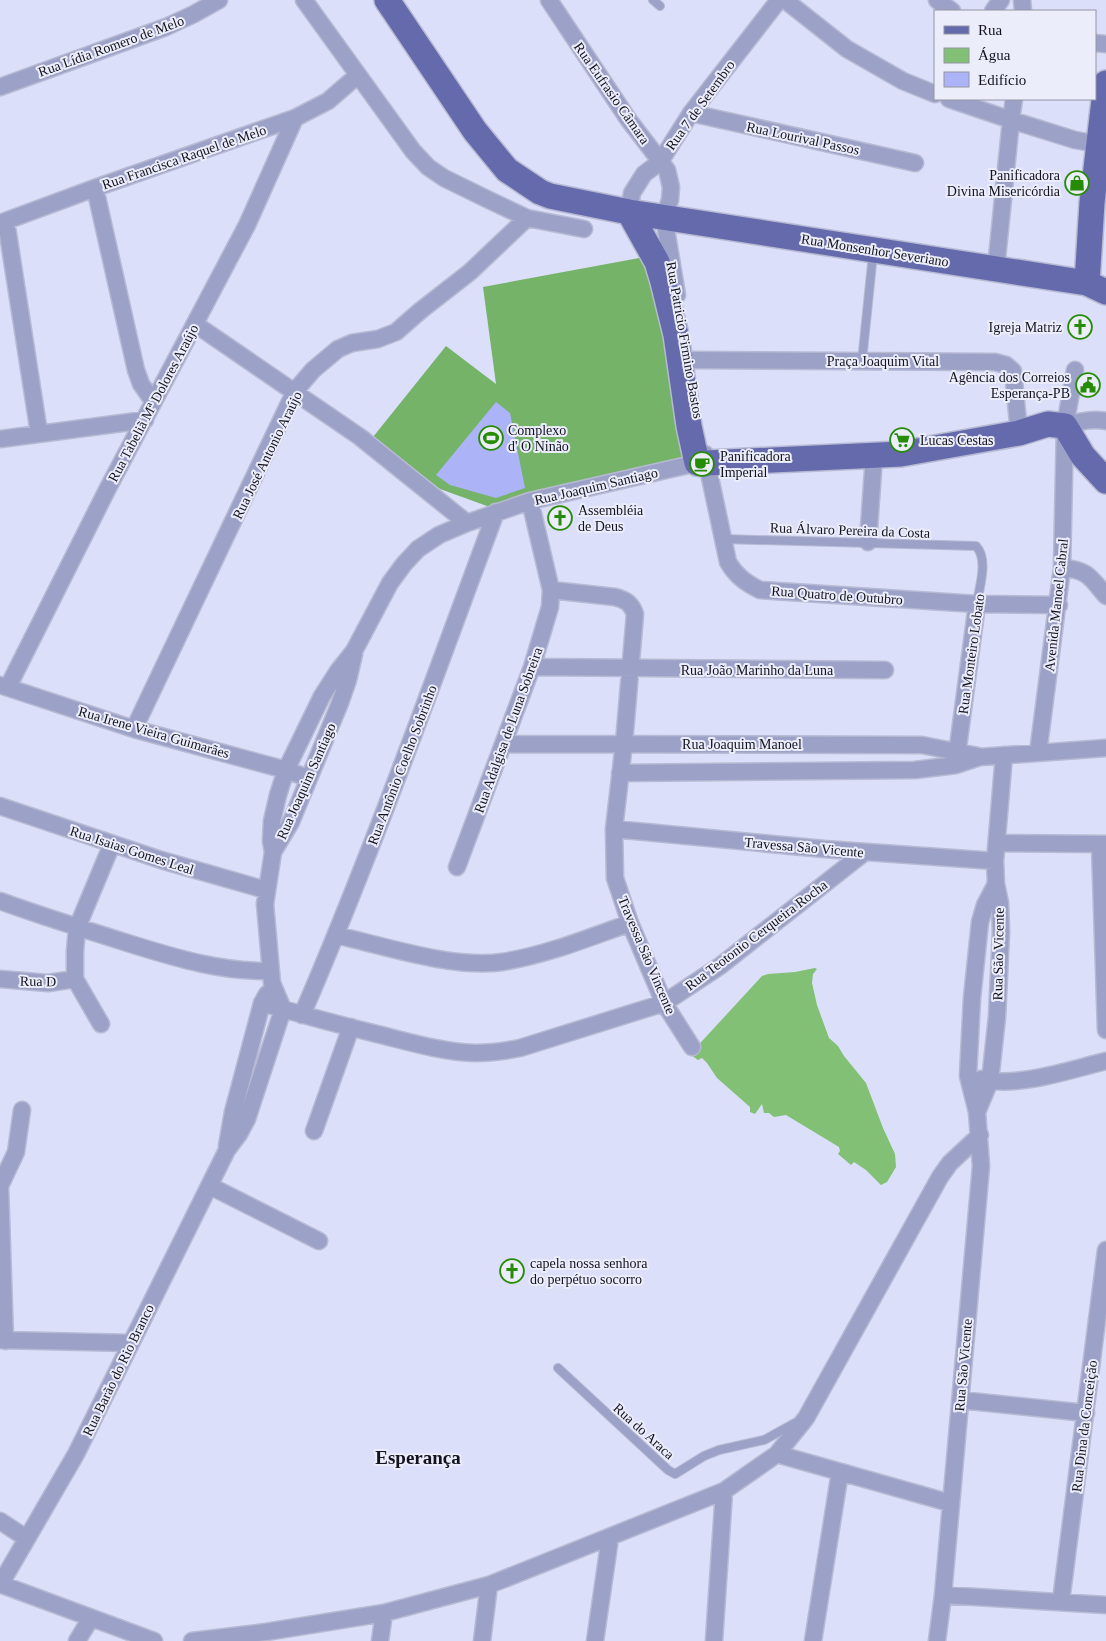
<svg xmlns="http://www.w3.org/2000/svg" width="1106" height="1641" font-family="Georgia,serif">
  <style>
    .forest { fill: #75b369 }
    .water { fill: #81c075 }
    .building { fill: #acb3f7 }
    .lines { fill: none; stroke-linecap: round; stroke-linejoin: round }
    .lane-casing { stroke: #b7bad2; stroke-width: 10 }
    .street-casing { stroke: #b7bad2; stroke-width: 19 }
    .primary-casing { stroke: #b7bad2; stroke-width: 28 }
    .lane { stroke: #9ca1c7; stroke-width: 8 }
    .street { stroke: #9ca1c7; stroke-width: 16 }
    .primary { stroke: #656aad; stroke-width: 25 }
    .labels { text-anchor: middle; stroke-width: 4; stroke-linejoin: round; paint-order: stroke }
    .street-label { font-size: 14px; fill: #12131e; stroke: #ebedfb }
    .poi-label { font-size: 14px; fill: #12131e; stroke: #ebedfb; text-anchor: start }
    .district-label { font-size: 19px; font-weight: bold; fill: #12131e; stroke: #ebedfb }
  </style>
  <rect width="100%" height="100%" fill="#dbdff9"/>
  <path class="forest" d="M650,256L689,455L669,468L498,510L440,489L373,437L446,346L496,384L483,287Z"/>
  <path class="water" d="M815,968L817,969L813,974L812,983L817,1005L829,1038L838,1046L844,1056L866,1083L883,1128L895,1154L896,1167L887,1182L881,1185L866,1170L854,1162L851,1165L838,1154L840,1151L839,1147L786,1115L774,1117L769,1113H764L762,1104L755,1114L750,1112V1107L717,1078L707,1063L702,1058L698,1060L691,1055L692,1052L762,976L768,974L795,972Z"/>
  <path class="building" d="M496,402L510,413L525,488L496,498L450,485L436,475Z
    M508,1267L517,1268L516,1276L507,1275Z"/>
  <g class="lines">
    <g class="lane-casing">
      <path id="lane" d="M653,0L660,6
        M862,361L873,254
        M723,539L976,546C989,560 979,587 977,604
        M558,1368L668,1470L675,1474L704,1456L719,1450L764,1440L795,1423"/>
    </g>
    <g class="street-casing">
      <path id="street" d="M304,0L413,151L428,167L444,178L489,200L527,218L584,229
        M549,0L628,119L667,170L671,187L670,200L664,217L677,295
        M785,0L847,49L903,81L935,94
        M937,0L952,11
        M1022,0L1023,11
        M993,11L1001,0
        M1095,43L1106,44
        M0,87L166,27L194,14L219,0
        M949,99L1011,120L1075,140L1098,144
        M691,113L915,163
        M95,188L136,370L141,384L153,401
        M629,212L632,193L644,174L660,162L691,113L779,0
        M6,221L39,433
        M0,223L95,188L295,118L328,101L358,75
        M996,268L1011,120L1014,99
        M195,324L360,437L467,523
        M688,360L995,362L1006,365L1013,371L1019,433
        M1065,426C1079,421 1092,418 1106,421
        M0,439L145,420
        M705,454L728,562C736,576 746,583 760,590L977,604L1059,605
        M868,542L874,456
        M1062,568C1087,569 1091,578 1106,596
        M551,590L615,597C626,600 631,603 635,614L624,743L614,829L615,878L630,923L664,1003L692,1047
        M532,667L885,670
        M0,685L134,729L286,770L308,778
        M8,687L108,488L247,225L295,118
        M134,729L295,391L313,370L338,349L352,343L378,339L396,332L420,311L470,272L527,218
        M503,744L922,745L978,756
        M1038,753L1062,568L1065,426L1075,370
        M956,762L977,604
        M620,773L915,770L956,765L980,757L1106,748
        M0,806L161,860L266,890
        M614,829L824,849L995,861
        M997,843L1106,844
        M1100,845L1106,1030
        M273,852L291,822L340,703L348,680L354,654
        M457,867L532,667L550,607L551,590L530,501
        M0,901C44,917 89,931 134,945C179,959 223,972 271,971
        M336,935C384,946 453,969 502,962C546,955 588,938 630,923
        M0,979L48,983L75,979
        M262,1003C299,1014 336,1024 373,1033C406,1041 441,1052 475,1053C490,1053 505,1051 520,1048L664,1003L720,966L865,852
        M302,1015C373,850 433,681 496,512
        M101,1024L75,979V951L77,928L112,844
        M981,1079C1018,1088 1069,1070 1106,1061
        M977,1112L990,1081L997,1017L1001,932L1000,903L996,884L995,861L1004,755
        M314,1131L351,1027
        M227,1146L233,1112L262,1003L267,994
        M210,1186L319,1241
        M0,1340L130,1343
        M5,1341L0,1186L16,1152L22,1110
        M960,1400L1086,1413
        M777,1454L950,1503
        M0,1521L26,1538
        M0,1584L154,1641
        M0,1585L76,1454L227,1150L239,1134L247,1119L283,1009L272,983L265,904L273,852L271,841L272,821L278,795L286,770L322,696L338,671L354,651L390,583L404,564L418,549L439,535L467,523L530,501L697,463
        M943,1595L1106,1605
        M1061,1601L1106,1250
        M77,1641L91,1618
        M192,1641L266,1632L384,1613L489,1585L724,1491L777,1454L806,1418L940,1177L950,1163L980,1135
        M380,1641L384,1613
        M482,1641L489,1585
        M595,1641L610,1538
        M714,1641L724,1491
        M813,1641L840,1472
        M937,1641L943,1595L981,1166L977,1112L968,1076L972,998L980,922L985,905L996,884"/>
    </g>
    <g class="primary-casing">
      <path id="primary" d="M387,0L475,131L507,170L540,192L550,196L629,212L1087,283L1106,292
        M629,212L657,262L663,282L676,335L689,426L697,463L705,464L706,463L901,454L1019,433L1048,424L1065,426L1083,456L1106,481
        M1087,283L1092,203L1106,83"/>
    </g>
    <use href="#lane" class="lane"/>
    <use href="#street" class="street"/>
    <use href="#primary" class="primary"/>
  </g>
  <defs>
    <g id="shop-ring" transform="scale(1.25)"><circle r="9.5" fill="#ebedfb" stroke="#278c05" stroke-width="1.5"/><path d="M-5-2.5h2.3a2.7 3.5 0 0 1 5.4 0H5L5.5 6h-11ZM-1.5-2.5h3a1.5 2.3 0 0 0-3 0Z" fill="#278c05"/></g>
    <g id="church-ring" transform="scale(1.25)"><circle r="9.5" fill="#ebedfb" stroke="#278c05" stroke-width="1.5"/><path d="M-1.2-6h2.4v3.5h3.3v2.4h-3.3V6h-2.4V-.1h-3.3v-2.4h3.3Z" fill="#278c05"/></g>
    <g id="civic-ring" transform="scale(1.25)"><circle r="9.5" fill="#ebedfb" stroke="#278c05" stroke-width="1.5"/><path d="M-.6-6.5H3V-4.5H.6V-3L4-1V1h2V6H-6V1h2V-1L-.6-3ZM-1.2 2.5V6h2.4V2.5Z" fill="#278c05"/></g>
    <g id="stadium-ring" transform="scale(1.25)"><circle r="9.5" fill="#ebedfb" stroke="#278c05" stroke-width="1.5"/><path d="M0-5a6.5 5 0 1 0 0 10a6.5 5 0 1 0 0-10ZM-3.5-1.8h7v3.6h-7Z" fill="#278c05"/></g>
    <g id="supermarket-ring" transform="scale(1.25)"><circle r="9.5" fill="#ebedfb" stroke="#278c05" stroke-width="1.5"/><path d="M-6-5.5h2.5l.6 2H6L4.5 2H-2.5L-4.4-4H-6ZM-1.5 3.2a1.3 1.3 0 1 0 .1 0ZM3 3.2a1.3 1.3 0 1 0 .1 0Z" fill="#278c05"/></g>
    <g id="cafe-ring" transform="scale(1.25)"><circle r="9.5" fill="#ebedfb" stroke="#278c05" stroke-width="1.5"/><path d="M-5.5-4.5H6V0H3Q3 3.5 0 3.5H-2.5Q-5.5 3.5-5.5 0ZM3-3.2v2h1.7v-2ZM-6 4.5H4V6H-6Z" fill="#278c05"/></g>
  </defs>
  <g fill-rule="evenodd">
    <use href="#shop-ring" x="1077" y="183"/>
    <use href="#church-ring" x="1080" y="327"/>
    <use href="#civic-ring" x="1088" y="385"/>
    <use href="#stadium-ring" x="491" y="438"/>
    <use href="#supermarket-ring" x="902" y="440"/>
    <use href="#cafe-ring" x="702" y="464"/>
    <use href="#church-ring" x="560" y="518"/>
    <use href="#church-ring" x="512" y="1271"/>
  </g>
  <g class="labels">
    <g class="street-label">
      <text transform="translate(111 46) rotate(-20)" y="5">Rua Lídia Romero de Melo</text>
      <text transform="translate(612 93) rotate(55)" y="5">Rua Eufrasio Câmara</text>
      <text transform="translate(700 105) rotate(-54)" y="5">Rua 7 de Setembro</text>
      <text transform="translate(803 138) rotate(12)" y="5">Rua Lourival Passos</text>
      <text transform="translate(184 157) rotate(-19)" y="5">Rua Francisca Raquel de Melo</text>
      <text transform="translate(875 250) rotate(9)" y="5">Rua Monsenhor Severiano</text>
      <text transform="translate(685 340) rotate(80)" y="5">Rua Patricio Firmino Bastos</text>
      <text x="883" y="366">Praça Joaquim Vital</text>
      <text transform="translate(153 403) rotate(-62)" y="5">Rua Tabeliã Mª Dolores Araújo</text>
      <text transform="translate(267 455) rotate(-64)" y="5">Rua José Antonio Araújo</text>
      <text transform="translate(596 486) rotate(-13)" y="5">Rua Joaquim Santiago</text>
      <text transform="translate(850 530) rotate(2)" y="5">Rua Álvaro Pereira da Costa</text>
      <text transform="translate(837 595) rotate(4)" y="5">Rua Quatro de Outubro</text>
      <text transform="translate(1056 605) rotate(-84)" y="5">Avenida Manoel Cabral</text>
      <text transform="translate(971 654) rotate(-82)" y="5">Rua Monteiro Lobato</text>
      <text x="757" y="675">Rua João Marinho da Luna</text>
      <text transform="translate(508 730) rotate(-70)" y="5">Rua Adalgisa de Luna Sobreira</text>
      <text transform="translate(154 732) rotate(16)" y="5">Rua Irene Vieira Guimarães</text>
      <text x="742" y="749">Rua Joaquim Manoel</text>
      <text transform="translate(402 765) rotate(-69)" y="5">Rua Antônio Coelho Sobrinho</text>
      <text transform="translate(306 781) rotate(-66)" y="5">Rua Joaquim Santiago</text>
      <text transform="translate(804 847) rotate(5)" y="5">Travessa São Vicente</text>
      <text transform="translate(132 850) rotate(18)" y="5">Rua Isaias Gomes Leal</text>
      <text transform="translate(756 935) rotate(-37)" y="5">Rua Teotonio Cerqueira Rocha</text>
      <text transform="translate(998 954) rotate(-89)" y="5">Rua São Vicente</text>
      <text transform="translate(647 955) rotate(67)" y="5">Travessa São Vincente</text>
      <text transform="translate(38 981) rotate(1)" y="5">Rua D</text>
      <text transform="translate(963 1365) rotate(-85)" y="5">Rua São Vicente</text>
      <text transform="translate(118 1370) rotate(-64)" y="5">Rua Barão do Rio Branco</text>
      <text transform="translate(1084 1426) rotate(-83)" y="5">Rua Dina da Conceição</text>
      <text transform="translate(644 1431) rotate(42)" y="5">Rua do Araca</text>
    </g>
    <g class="poi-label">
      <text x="1060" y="180" text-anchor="end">Panificadora<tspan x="1060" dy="16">Divina Misericórdia</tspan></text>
      <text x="1062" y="332" text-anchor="end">Igreja Matriz</text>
      <text x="1070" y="382" text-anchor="end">Agência dos Correios<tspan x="1070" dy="16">Esperança-PB</tspan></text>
      <text x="508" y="435">Complexo<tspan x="508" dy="16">d' O Ninão</tspan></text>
      <text x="920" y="445">Lucas Cestas</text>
      <text x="720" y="461">Panificadora<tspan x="720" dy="16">Imperial</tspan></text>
      <text x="578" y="515">Assembléia<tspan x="578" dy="16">de Deus</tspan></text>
      <text x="530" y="1268">capela nossa senhora<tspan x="530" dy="16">do perpétuo socorro</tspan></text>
    </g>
    <g class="district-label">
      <text x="418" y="1464">Esperança</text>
    </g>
  </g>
  <rect x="934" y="10" width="162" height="90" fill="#ebedfb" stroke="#9496a3"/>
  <rect x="944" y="26" width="25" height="8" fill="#656aad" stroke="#9496a3"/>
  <text x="978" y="35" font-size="15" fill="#12131e">Rua</text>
  <rect x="944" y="48" width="25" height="15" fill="#81c075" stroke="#9496a3"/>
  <text x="978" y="60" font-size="15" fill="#12131e">Água</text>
  <rect x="944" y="72" width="25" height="15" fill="#acb3f7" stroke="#9496a3"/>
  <text x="978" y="85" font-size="15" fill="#12131e">Edifício</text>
</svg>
